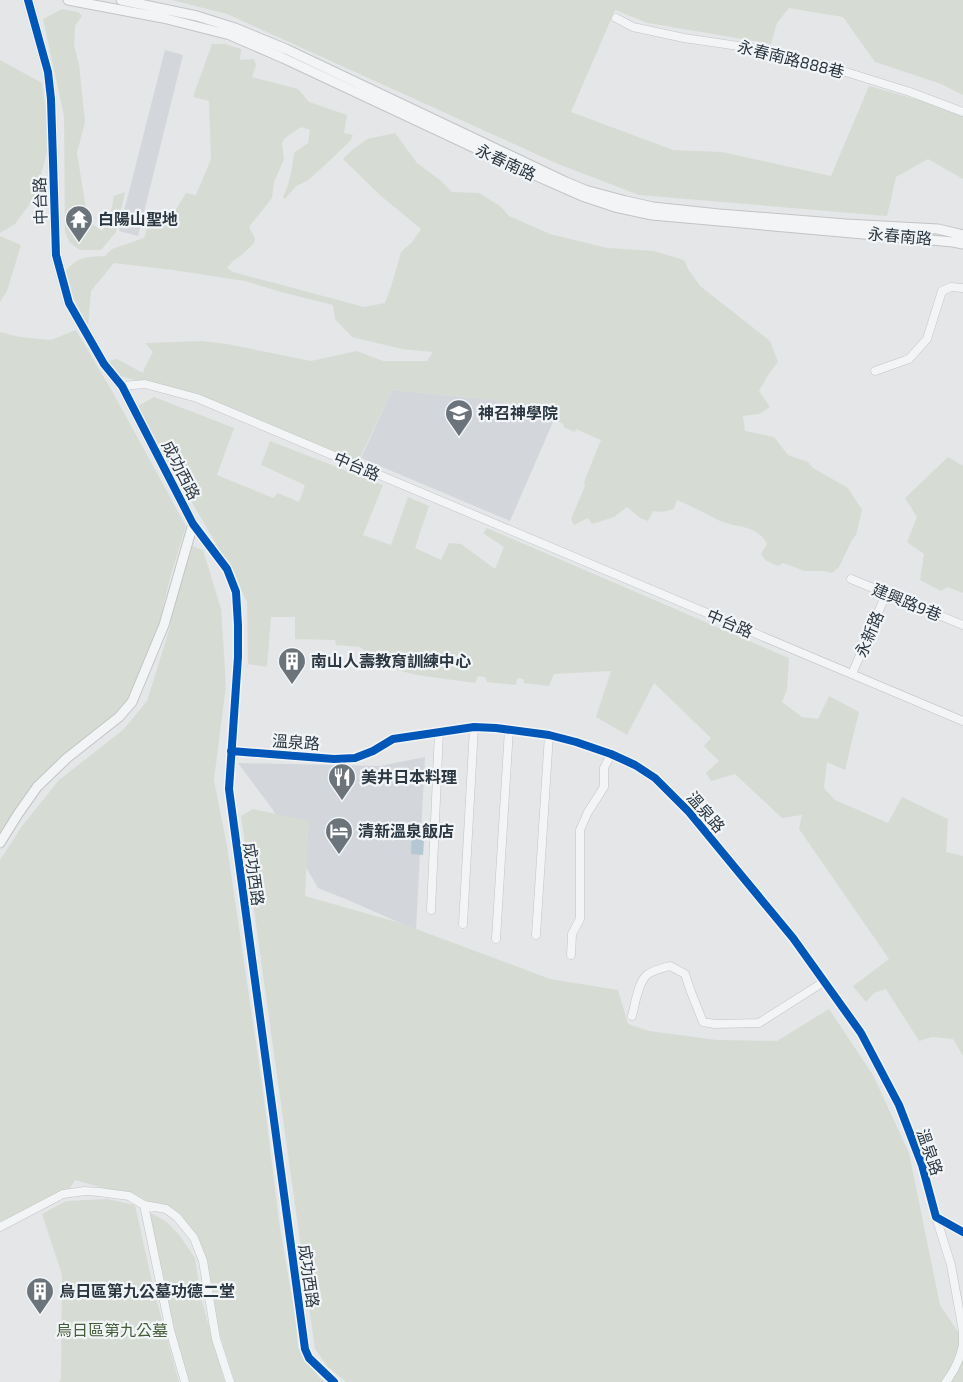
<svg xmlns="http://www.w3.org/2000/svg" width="963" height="1382" font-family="'Exo 2','Noto Sans TC',sans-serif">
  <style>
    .built { fill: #d3d6db }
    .green { fill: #d6dcd4 }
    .water { fill: #b4c7d2 }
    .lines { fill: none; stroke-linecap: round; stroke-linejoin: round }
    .minor-casing { stroke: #c2c4c6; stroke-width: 9 }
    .tertiary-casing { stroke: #c2c4c6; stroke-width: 11 }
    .minor { stroke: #f3f4f5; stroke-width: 8 }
    .tertiary { stroke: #f3f4f5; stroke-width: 9 }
    .cycleway-casing { stroke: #f2f5f7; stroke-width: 11 }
    .cycleway { stroke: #0057b8; stroke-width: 8 }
    .labels { text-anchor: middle; stroke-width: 4.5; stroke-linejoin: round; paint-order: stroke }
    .street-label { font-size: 16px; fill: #2b3741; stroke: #f2f5f7 }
    .poi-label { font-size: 16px; font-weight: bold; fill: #2b3741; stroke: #f2f5f7; text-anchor: start }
    .park-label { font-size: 16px; fill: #465d39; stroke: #f2f5f7 }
  </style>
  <rect width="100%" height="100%" fill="#e4e6e8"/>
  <path class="built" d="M165,50L183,55L138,236L119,231Z
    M392,390L495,400L556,415L510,521L361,458Z
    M425,757L416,930L348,900L318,888L273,810L238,763L380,766Z"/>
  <path class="green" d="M172,0H963V95L941,84L875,62L843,17L789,8L777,23L771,44L648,23L615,10L571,112L673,150L722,152L831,176L869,86L958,111L963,116V179L928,159L896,177L887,216L639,195L558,164L227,14Z
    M62,9L78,12L82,16L75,26L74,45L79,64L85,122L77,153L88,221L102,231L109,221L114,196L125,192L116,232L101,250H80L70,243L65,232L64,116L43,19Z
    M212,44H225L241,49L240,60L254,59L256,65L252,77L298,89L309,102L347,115L344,133L353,135L350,141L326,164L307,181L296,186L285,199L283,197C290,183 292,169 294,153L308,143L310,130L301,127L285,138L282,143L284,159L274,182L272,198L249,227L255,238L254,243L243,254L233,261L227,268L233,272L364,307L385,303L391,287L401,252L412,242L421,229L381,196L343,159L351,151L367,139L395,133L417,163L440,180L452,192L479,193L500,206L509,216L550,234L607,248L654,251L684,260L688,269L700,286L770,341L778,362L770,372L759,391L770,407L759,414L743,416L745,431L774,437L788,455L808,462L813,468L848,488L862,510L856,535L852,540L839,567L832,573L824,571H805L783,563L778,566L765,560L761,554L767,544C756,523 735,529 716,519C703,512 691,506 677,500L674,509L662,512L653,511L648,521L640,518L627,507L614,517L592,524L588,518L574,525L571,519L585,486L584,482L601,440L576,429L575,432L563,427L564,424L556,421V415L495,400L392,390L358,462L331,453L196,395L119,376L108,361L117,359L143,373L145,367L153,352L145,343L202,341L227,344L311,361L357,351L383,361H427L433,352L402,349L352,337L335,319L333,305L281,292L245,281L173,270L114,263L91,291L88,326L73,297L66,271C78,256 87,257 105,256L112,249L144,238L148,226L170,219L186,193L196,195L211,159L209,101L193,97Z
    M0,60L42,83L50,141L35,197L15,224L0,233Z
    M0,236L21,245L7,291L0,302Z
    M76,330L112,391L186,526L170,578L149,668L127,713L54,775L27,802L0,845V332L20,337L51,340Z
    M154,397L234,428L217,475L273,498L278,493L299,502L305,485L261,465L270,441L383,485L363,535L391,545L408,497L429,506L415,548L441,560L449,543L461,544L495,569L504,547L483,533L487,528L789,658L787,690L782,702L802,717L818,719L829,696L859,712L845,770L827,762L824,788L835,800L888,823L902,797L948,819L946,852L963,856V1056L953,1039L932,1037L919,1041L886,989L874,993L866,1002L853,986L889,959L799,829L802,815L782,818L735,774L711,781L706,773L719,761L704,746L711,738L654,683L627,735L596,717L611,671L554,674L549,686L524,683L523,679L517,678L516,685L487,682L485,677L478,676L475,683L417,675L397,670L380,663L360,647L336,645L335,640L295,639V617H271L267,667L248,664L247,602L232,571L136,407Z
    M948,457L963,466V593L947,587L941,591L920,580L924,554L907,542L917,517L905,498Z
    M192,546L203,550L221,609L226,685L214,780L227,846L262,1084L280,1228L296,1321L298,1348L319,1377L325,1382H235L218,1328L203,1251L174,1216L142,1199L75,1180L67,1193L0,1225V860L22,826L59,780L124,729L147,701L170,627L175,588Z
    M253,809L309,821L305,896L400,923L550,979L618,990L628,1024L649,1031L717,1040L777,1041L829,1009L873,1075L909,1153L940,1305L963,1339V1382H346L327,1366L315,1349L241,816Z
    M107,1199L135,1205L154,1291L179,1382H59L61,1379L62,1275L42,1214L66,1201Z
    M146,1212L153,1214L167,1222L180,1236L195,1258L202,1302L225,1382H184Z"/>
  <path class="water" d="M412,825L425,826L423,855L411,854Z"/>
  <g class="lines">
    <g class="minor-casing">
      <path id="minor" d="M616,18L633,27L684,38L766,50L817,63L910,92L963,112
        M875,371L909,359L927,339L942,291L951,287L963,288
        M122,386L145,384L197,398L963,721
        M193,524L227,569L236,592L238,625V657L229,789L305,1349L309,1358L334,1382
        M851,579L963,625
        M852,674L886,594
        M231,751L334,759L355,758L373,751L393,739L474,727L496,728L549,735L576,742L611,754L635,765L655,778L689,812L793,938L861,1033L899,1105L922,1165L936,1217L963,1232
        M431,910L439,732
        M463,924L474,727
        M536,935L549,735
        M496,939L509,729
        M571,955L572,934L580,919V830L588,812L604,787V768L611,754
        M632,1016C635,1005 638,981 648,974C654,970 663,968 670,966L685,974L691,992L703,1022L715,1024L759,1023L825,981
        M144,1205L170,1330L185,1382
        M936,1217L951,1265L963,1331V1345
        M0,1227L63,1194L85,1191L99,1192L129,1196L144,1205L166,1209L177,1217L194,1238L203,1261L216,1339L230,1382
        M946,1382C955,1370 960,1360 963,1345"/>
    </g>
    <g class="tertiary-casing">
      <path id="tertiary" d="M68,0L163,18L230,35L283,58L494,157L582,196L615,207L652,215L953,242L963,244
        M121,0L197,16L235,28L286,49L566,182L585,190L626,201L653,207L719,214L846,224L938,229L963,235
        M0,843L18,814L37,787L67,758L119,717L132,702L164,625L193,524L122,386L104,364L69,303L56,255L51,99L48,72L28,0"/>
    </g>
    <use href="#minor" class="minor"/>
    <use href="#tertiary" class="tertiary"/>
    <g class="cycleway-casing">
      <path id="cycleway" d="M28,0L48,72L51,99L56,255L69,303L104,364L122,386L193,524L227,569L236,592L238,625V657L229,789L305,1349L309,1358L334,1382
        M231,751L334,759L355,758L373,751L393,739L474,727L496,728L549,735L576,742L611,754L635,765L655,778L689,812L793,938L861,1033L899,1105L922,1165L936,1217L963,1232"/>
    </g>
    <use href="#cycleway" class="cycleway"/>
  </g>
  <defs>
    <g id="temple-pin" transform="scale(1.4375)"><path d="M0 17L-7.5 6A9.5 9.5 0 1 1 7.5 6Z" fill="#6c747b" stroke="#f2f5f7"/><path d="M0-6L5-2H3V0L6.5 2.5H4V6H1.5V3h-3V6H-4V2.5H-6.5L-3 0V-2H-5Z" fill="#fff"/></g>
    <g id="university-pin" transform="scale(1.4375)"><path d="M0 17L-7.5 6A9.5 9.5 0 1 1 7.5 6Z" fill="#6c747b" stroke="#f2f5f7"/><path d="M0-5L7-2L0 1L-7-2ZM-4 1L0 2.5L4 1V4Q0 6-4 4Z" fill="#fff"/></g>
    <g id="building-pin" transform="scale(1.4375)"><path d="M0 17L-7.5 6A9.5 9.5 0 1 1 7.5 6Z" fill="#6c747b" stroke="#f2f5f7"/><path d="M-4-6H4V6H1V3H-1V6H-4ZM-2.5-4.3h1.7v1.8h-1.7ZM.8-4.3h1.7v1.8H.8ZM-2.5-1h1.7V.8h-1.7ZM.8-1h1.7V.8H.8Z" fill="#fff"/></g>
    <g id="restaurant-pin" transform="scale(1.4375)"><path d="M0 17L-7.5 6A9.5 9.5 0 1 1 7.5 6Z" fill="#6c747b" stroke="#f2f5f7"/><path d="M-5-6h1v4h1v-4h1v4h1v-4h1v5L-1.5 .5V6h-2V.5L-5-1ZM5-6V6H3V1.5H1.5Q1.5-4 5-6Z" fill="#fff"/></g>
    <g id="hotel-pin" transform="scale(1.4375)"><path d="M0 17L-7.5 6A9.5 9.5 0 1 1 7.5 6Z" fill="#6c747b" stroke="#f2f5f7"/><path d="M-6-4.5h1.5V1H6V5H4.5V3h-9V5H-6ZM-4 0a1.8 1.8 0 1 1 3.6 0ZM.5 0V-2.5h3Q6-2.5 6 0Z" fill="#fff"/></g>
  </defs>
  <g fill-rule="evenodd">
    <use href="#temple-pin" x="79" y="219"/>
    <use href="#university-pin" x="459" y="413"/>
    <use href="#building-pin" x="292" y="661"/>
    <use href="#restaurant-pin" x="342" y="777"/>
    <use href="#hotel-pin" x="339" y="831"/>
    <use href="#building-pin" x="40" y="1291"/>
  </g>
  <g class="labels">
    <g class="street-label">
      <text transform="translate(791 59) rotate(14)" y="6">永春南路888巷</text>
      <text transform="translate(506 162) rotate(25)" y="6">永春南路</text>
      <text transform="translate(40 201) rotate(-92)" y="6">中台路</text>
      <text transform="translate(900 236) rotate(5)" y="6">永春南路</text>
      <text transform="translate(357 466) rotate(23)" y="6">中台路</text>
      <text transform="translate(181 470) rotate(63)" y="6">成功西路</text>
      <text transform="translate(907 602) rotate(22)" y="6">建興路9巷</text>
      <text transform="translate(730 623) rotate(23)" y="6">中台路</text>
      <text transform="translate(869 634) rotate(-67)" y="6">永新路</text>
      <text transform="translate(296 742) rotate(4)" y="6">溫泉路</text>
      <text transform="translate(706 812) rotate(49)" y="6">溫泉路</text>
      <text transform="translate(254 874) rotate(82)" y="6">成功西路</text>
      <text transform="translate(930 1152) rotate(71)" y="6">溫泉路</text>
      <text transform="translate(309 1276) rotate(82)" y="6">成功西路</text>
    </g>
    <g class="poi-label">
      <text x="98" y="225">白陽山聖地</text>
      <text x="478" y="419">神召神學院</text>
      <text x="311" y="667">南山人壽教育訓練中心</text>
      <text x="361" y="783">美井日本料理</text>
      <text x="358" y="837">清新溫泉飯店</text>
      <text x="59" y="1297">烏日區第九公墓功德二堂</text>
    </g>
    <g class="park-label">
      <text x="112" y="1336">烏日區第九公墓</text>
    </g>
  </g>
</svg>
